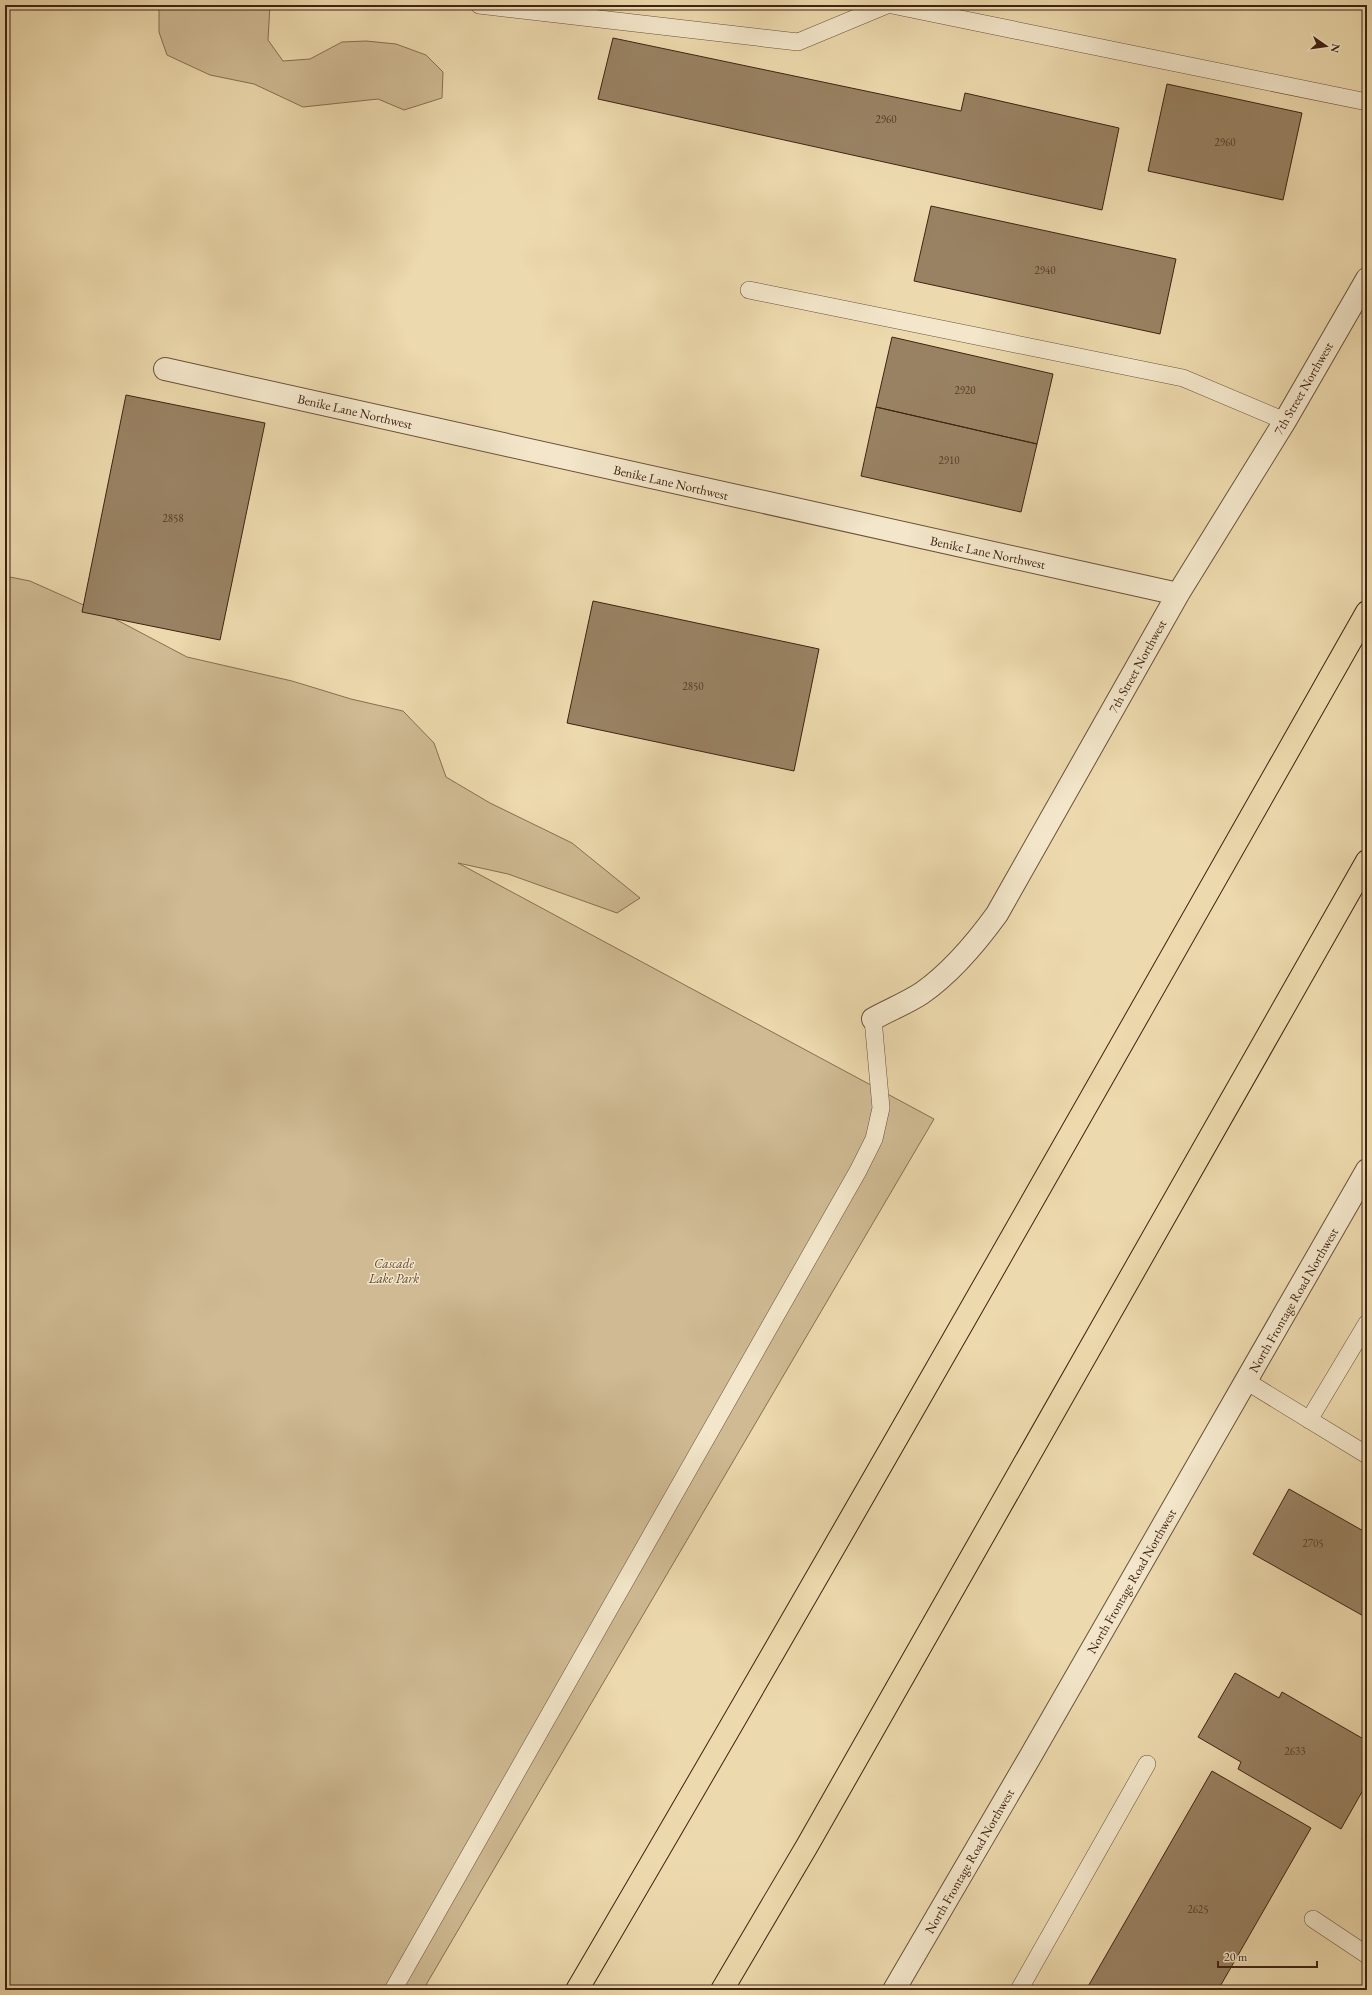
<svg xmlns="http://www.w3.org/2000/svg" width="1372" height="1995" font-family="'EB Garamond',serif">
  <style>
    .green { fill: #cfba93; stroke: #876e52 }
    .building { fill: #998263; stroke: #3f2312 }
    .lines { fill: none; stroke-linecap: round; stroke-linejoin: round }
    .service-casing { stroke: #6a5039; stroke-width: 18 }
    .minor-casing { stroke: #6a5039; stroke-width: 24 }
    .trunk-casing { stroke: #3f2312; stroke-width: 24 }
    .service { stroke: #f3e6ca; stroke-width: 17 }
    .minor { stroke: #f3e6ca; stroke-width: 22 }
    .trunk { stroke: #ecd9ad; stroke-width: 22 }
    .labels { text-anchor: middle; stroke-width: 3; stroke-linejoin: round; paint-order: stroke }
    .number-label { font-size: 11px; fill: #563b26 }
    .street-label { font-size: 13px; fill: #3f2312; stroke: #f3e6ca }
    .park-label { font-size: 13px; font-style: italic; fill: #634932; stroke: #f3e6ca }
  </style>
  <rect width="100%" height="100%" fill="#ecd9ad"/>
  <filter id="stains"><feTurbulence type="fractalNoise" baseFrequency=".005" numOctaves="4"/><feColorMatrix values="0 0 0 0 .2 0 0 0 0 .09 0 0 0 0 .02 0 0 0 .5 -.17"/></filter>
  <radialGradient id="worn" r=".72"><stop offset=".6" stop-color="#630" stop-opacity="0"/><stop offset="1" stop-color="#630" stop-opacity=".3"/></radialGradient>
  <path class="green" d="M159,5H270L268,40L283,61L310,59L342,42L366,41L396,44L426,55L443,72L442,98L404,110L378,99L303,107L254,84L210,75L167,55L159,32Z
    M5,576L30,581L115,619L187,657L292,681L351,699L403,711L434,743L446,777L490,803L572,843L640,898L617,913L508,874L458,863L934,1119L423,1990H5Z"/>
  <path class="building" d="M613,38L961,111L965,93L1119,128L1102,210L598,99Z
    M1167,84L1302,113L1283,200L1148,171Z
    M931,206L1176,259L1160,334L914,281Z
    M892,337L1053,374L1037,444L876,407Z
    M126,395L265,423L220,640L82,612Z
    M876,407L1037,444L1021,512L861,476Z
    M593,601L819,649L794,771L567,723Z
    M1289,1489L1367,1533V1618L1253,1554Z
    M1235,1673L1279,1698L1282,1692L1367,1741V1783L1341,1829L1238,1769L1241,1762L1198,1737Z
    M1212,1771L1311,1828L1218,1990H1086Z
    M1367,1831V1843L1362,1840Z"/>
  <g class="lines">
    <g class="service-casing">
      <path id="service" d="M479,5L798,42L887,5
        M892,5L1367,102
        M749,290L1183,378L1285,421
        M1246,1381L1367,1455
        M1309,1420L1367,1323
        M1313,1919L1367,1955
        M393,1990L858,1171L874,1139L881,1108L873,1019
        M1019,1990L1147,1764"/>
    </g>
    <g class="minor-casing">
      <path id="minor" d="M165,369L1178,594
        M873,1019C889,1010 907,1003 922,993C952,972 976,943 997,914L1178,594L1285,421L1367,279
        M894,1990L1030,1757L1367,1170"/>
    </g>
    <g class="trunk-casing">
      <path id="trunk" d="M577,1990C845,1533 1106,1072 1367,612
        M722,1990L807,1846L1367,861"/>
    </g>
    <use href="#service" class="service"/>
    <use href="#minor" class="minor"/>
    <use href="#trunk" class="trunk"/>
  </g>
  <g class="labels">
    <g class="number-label">
      <text x="886" y="123">2960</text>
      <text x="1225" y="146">2960</text>
      <text x="1045" y="274">2940</text>
      <text x="965" y="394">2920</text>
      <text x="949" y="464">2910</text>
      <text x="173" y="522">2858</text>
      <text x="693" y="690">2850</text>
      <text x="1313" y="1547">2705</text>
      <text x="1295" y="1755">2633</text>
      <text x="1198" y="1913">2625</text>
    </g>
    <g class="street-label">
      <text transform="translate(1303 388) rotate(-60)" y="5">7th Street Northwest</text>
      <text transform="translate(355 411) rotate(13)" y="5">Benike Lane Northwest</text>
      <text transform="translate(671 482) rotate(13)" y="5">Benike Lane Northwest</text>
      <text transform="translate(988 552) rotate(12)" y="5">Benike Lane Northwest</text>
      <text transform="translate(1137 666) rotate(-61)" y="5">7th Street Northwest</text>
      <text transform="translate(1293 1300) rotate(-60)" y="5">North Frontage Road Northwest</text>
      <text transform="translate(1131 1581) rotate(-60)" y="5">North Frontage Road Northwest</text>
      <text transform="translate(969 1861) rotate(-60)" y="5">North Frontage Road Northwest</text>
    </g>
    <g class="park-label">
      <text x="394" y="1268">Cascade<tspan x="394" dy="15">Lake Park</tspan></text>
    </g>
  </g>
  <rect width="1372" height="1995" fill="none" stroke="#ecd9ad" stroke-width="20"/>
  <rect x="6" y="6" width="1360" height="1983" fill="none" stroke="#3f2312" stroke-width="2"/>
  <rect x="10" y="10" width="1352" height="1975" fill="none" stroke="#3f2312"/>
  <g transform="translate(1326 46) rotate(103)" stroke="#f3e6ca" stroke-width="3" paint-order="stroke">
  <path d="M0-3L7 15L0 10L-7 15Z" fill="#3f2312"/>
  <text y="-6" font-size="11" font-weight="bold" text-anchor="middle" fill="#3f2312">N</text>
  </g>
  <path d="M1218 1961v6h99v-6" fill="none" stroke="#3f2312" stroke-width="2"/>
  <text x="1224" y="1961" font-size="12" fill="#3f2312" stroke="#f3e6ca" stroke-width="3" paint-order="stroke">20 m</text>
  <rect width="100%" height="100%" filter="url(#stains)"/>
  <rect width="100%" height="100%" fill="url(#worn)"/>
</svg>
